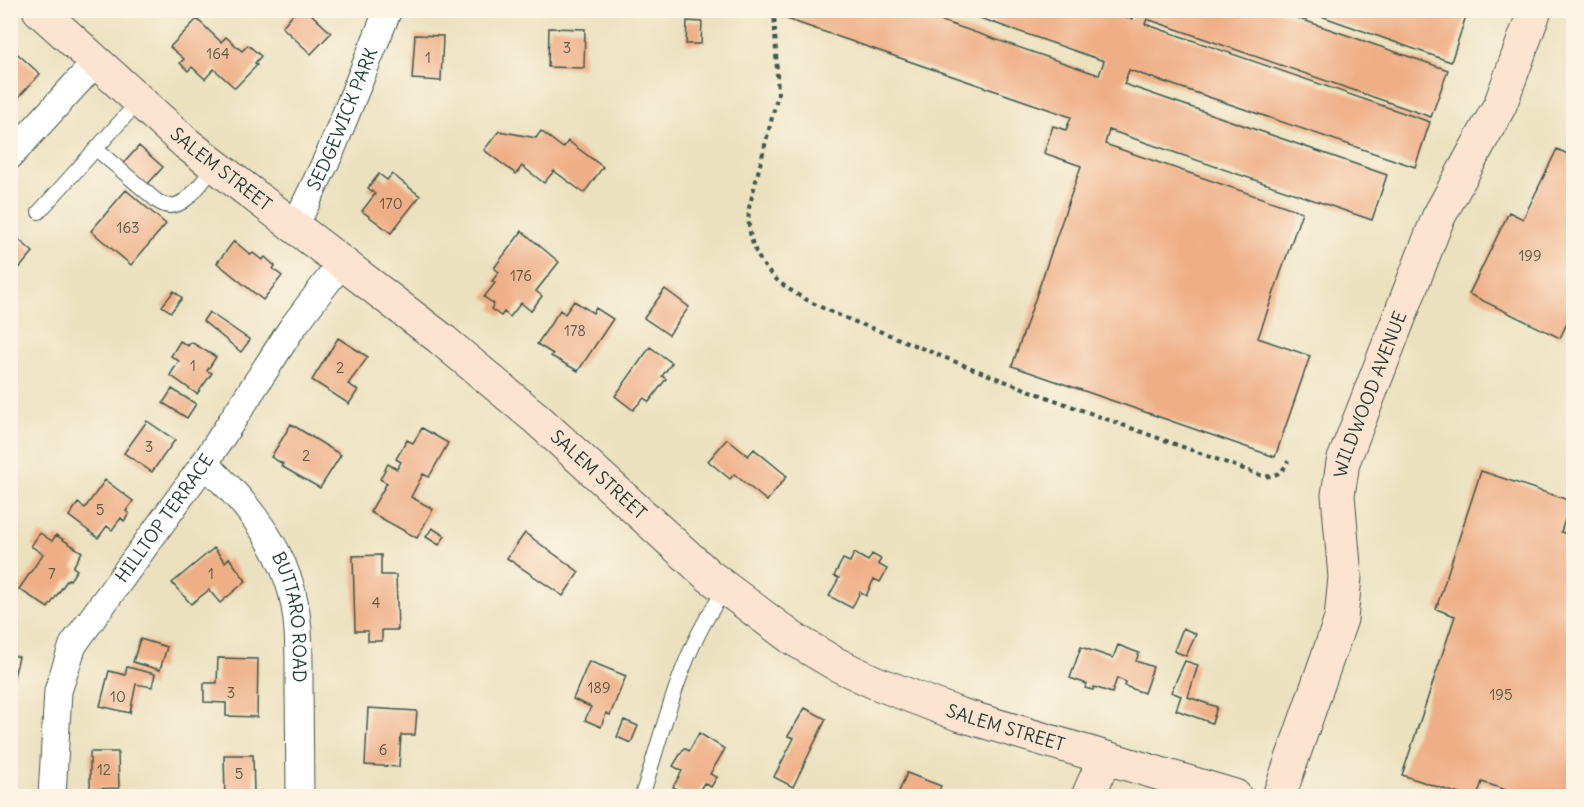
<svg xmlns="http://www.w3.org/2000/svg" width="1584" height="807" font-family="Delius,sans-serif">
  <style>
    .building { fill: #efaf86 }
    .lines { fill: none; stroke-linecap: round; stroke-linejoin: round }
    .lane-casing { stroke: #3e5649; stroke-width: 16 }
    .street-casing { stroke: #3e5649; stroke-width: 29 }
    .secondary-casing { stroke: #3e5649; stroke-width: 35 }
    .path { stroke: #3e5649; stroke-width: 4; stroke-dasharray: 4.5 4.5; stroke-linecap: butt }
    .lane { stroke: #fff; stroke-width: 14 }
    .street { stroke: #fff; stroke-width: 27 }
    .secondary { stroke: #fde4d1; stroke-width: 33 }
    .labels { text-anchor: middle; stroke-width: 4.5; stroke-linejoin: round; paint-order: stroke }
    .number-label { font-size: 15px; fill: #535a48 }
    .street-label { font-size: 18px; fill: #1f3d34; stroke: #fcf5e5 }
  </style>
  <rect width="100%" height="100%" fill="#fcf5e5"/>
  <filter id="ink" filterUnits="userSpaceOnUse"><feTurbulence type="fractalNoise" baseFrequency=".0167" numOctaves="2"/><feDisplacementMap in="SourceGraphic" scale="12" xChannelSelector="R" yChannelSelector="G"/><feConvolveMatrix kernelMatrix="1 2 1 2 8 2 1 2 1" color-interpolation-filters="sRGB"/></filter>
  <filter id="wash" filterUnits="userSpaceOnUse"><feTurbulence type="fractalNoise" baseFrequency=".008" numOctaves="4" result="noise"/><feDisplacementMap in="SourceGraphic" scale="24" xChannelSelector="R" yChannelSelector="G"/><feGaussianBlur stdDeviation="1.35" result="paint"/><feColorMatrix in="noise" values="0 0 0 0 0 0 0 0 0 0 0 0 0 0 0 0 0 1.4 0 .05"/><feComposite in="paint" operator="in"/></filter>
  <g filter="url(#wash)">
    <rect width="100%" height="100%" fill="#ebe1bf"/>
    <g id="blocks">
      <path class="building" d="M296,10H307L331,33L311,54L282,27Z
        M783,10H910L1099,75L1104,61L957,10H1105L1132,19L1134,14L1124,10H1274L1448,70L1431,117L1147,19L1145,24L1430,122L1415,167L1129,70L1124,84L1387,175L1372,220L1109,130L1105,144L1302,212L1258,338L1310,356L1275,457L1012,366L1081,166L1044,153L1053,126L1066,130L1071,117L781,17Z
        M1304,10H1468L1451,62Z
        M197,19L221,42L226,37L242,51L248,45L261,56L255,63L257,65L235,88L214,69L205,79L192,67L188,71L180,63L184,59L170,47Z
        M687,21L702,22L701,44H686Z
        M549,28L585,29L584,68L548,67Z
        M415,35L443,36L441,81L412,79Z
        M10,47L40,74L17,99L10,93Z
        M499,131L536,138L541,131L563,148L568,141L603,167L584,193L554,171L544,183L522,166L516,174L484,150Z
        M139,146L163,167L146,186L122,165Z
        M1557,149L1574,157V326L1567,323L1560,338L1469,294L1509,212L1523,219Z
        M379,174L387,180L392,174L420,196L391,233L362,211L375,194L368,188Z
        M126,190L166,224L131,265L91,231Z
        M522,231L559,262L536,291L542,296L531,311L521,303L510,317L504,312L501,316L491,309L494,304L484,297L495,283L492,281L499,272L494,268Z
        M10,232L33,252L16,272L14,270L10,274Z
        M234,241L251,255L253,253L262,260L265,257L275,266L273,269L282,276L263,300L217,263Z
        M665,289L689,307L669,335L644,318Z
        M174,291L182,298L171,312L162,306Z
        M574,301L593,313L596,308L613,319L578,371L551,356L553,354L537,344L560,310L565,314Z
        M209,312L250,340L241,352L203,321Z
        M338,338L368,357L348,384L358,390L349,404L312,380Z
        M180,341L188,346L191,342L216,357L207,371L212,373L197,394L170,375L179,361L171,356Z
        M650,347L672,363L662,376L666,379L649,402L644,398L633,410L615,396Z
        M172,389L196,404L187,418L163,403Z
        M147,421L175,440L152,472L124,453Z
        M291,424L341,455L320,488L281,466L283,464L271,457Z
        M422,428L448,443L429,477L423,474L411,497L433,509L417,538L370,512L387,483L380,479L388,464L397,469L401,462L396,459L407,440L413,443Z
        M727,439L748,456L754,449L787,476L767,501L734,474L730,479L708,461Z
        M1481,471L1571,501L1561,532L1574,536V796H1524L1482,782L1477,796H1465L1402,775L1455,616L1436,609Z
        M105,480L133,501L126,511L129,514L124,521L121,518L112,530L107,526L98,538L69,516L78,503L85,508Z
        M432,528L445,536L439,545L426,537Z
        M40,533L52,541L56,535L82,552L73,567L77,570L70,580L68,579L48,608L19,589L43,554L31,546Z
        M525,533L579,572L563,596L507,558Z
        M214,548L225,562L229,558L246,581L220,603L209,590L191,604L172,583Z
        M854,553L868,561L872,554L881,559L878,564L887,569L880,582L874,579L866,596L860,592L852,608L829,596L839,578L834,576L843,559L850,562Z
        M381,555V575H396L398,630H382V641H368V631H355L353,556Z
        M1183,628L1196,634L1186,656L1174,651Z
        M140,639L167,647L160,670L133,662Z
        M1118,645L1139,653L1136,661L1153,667L1144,693L1125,686L1126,682L1117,678L1112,693L1094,687L1093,690L1085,688L1087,684L1070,678L1081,647L1113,658Z
        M10,654L19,657L11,689L10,688Z
        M218,658L258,659L257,717L226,716V703L204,702V683H217Z
        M589,661L626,676L610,715L606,713L601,727L585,720L591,707L573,699Z
        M1185,661L1198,665L1188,697L1217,707L1212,723L1176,710L1181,696L1171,692Z
        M127,667L155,674L152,687L136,684L130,713L100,706L109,671L125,675Z
        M368,708L417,711L415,735H401L399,767L365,765Z
        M805,708L826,719L793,787L774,777L794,738L788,736Z
        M624,720L638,726L631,743L617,737Z
        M699,733L725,749L710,774L717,777L711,787L704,783L696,796H689L673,787L682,771L673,766L684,748L689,751Z
        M90,752H118L119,788L90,789Z
        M224,755H253L254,793L259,792V796H225Z
        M907,773L941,786L937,796H897Z"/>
    </g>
  </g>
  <g filter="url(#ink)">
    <use href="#blocks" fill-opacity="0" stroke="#3e5649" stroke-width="1.5"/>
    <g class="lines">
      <g class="lane-casing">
        <path id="lane" d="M96,149L157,201C181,219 201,182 215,166
          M39,212L139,101
          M642,796C663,731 683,643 726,590"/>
      </g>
      <g class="street-casing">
        <g id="street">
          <path d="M10,156L96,62"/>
          <path id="s1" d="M295,226L330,153L388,10"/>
          <path id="s2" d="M204,464C240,495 274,536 289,582C300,615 299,651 299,686C299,723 300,760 300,796"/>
          <path id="s3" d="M52,796L58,691L73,645L204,464L292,328L342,262"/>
        </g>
      </g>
      <g class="secondary-casing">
        <g id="secondary">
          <path id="s4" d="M39,10L187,144L440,338L537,419L708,575L792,638L836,664L874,682L958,714L1235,796"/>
          <path d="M1088,796L1104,760"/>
          <path id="s5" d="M1279,796L1341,619L1345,577L1338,495L1343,462L1438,218L1500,105L1535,10"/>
        </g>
      </g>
      <path class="path" d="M774,10L778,94L749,208C746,238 758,266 782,284C816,310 863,324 902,340C1019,389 1140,431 1260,475C1273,479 1283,473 1288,461"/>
      <use href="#lane" class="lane"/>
      <use href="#street" class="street"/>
      <use href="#secondary" class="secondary"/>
    </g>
  </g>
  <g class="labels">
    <g class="number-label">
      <text x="567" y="53">3</text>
      <text x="218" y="59">164</text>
      <text x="428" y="63">1</text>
      <text x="391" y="209">170</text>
      <text x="128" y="233">163</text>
      <text x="1530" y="261">199</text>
      <text x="521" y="281">176</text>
      <text x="575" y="336">178</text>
      <text x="193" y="371">1</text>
      <text x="340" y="373">2</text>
      <text x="149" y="452">3</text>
      <text x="306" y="461">2</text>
      <text x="100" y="515">5</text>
      <text x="52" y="579">7</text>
      <text x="211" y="579">1</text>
      <text x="376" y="608">4</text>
      <text x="599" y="693">189</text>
      <text x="231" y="698">3</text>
      <text x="1501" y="700">195</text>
      <text x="118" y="702">10</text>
      <text x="383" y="755">6</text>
      <text x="104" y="775">12</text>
      <text x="239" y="779">5</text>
    </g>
    <g class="street-label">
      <text dy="6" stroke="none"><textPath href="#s1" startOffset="117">SEDGEWICK PARK</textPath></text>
      <text dy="6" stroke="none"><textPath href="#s4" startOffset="242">SALEM STREET</textPath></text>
      <text dy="6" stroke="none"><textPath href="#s5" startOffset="418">WILDWOOD AVENUE</textPath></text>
      <text dy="6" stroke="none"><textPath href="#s4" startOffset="728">SALEM STREET</textPath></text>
      <text dy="6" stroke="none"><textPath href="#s3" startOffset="310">HILLTOP TERRACE</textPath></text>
      <text dy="6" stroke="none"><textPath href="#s2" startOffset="182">BUTTARO ROAD</textPath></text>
      <text dy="6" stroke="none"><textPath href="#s4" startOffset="1214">SALEM STREET</textPath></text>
    </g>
  </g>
  <rect width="1584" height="807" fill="none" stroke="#fcf5e5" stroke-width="36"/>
</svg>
